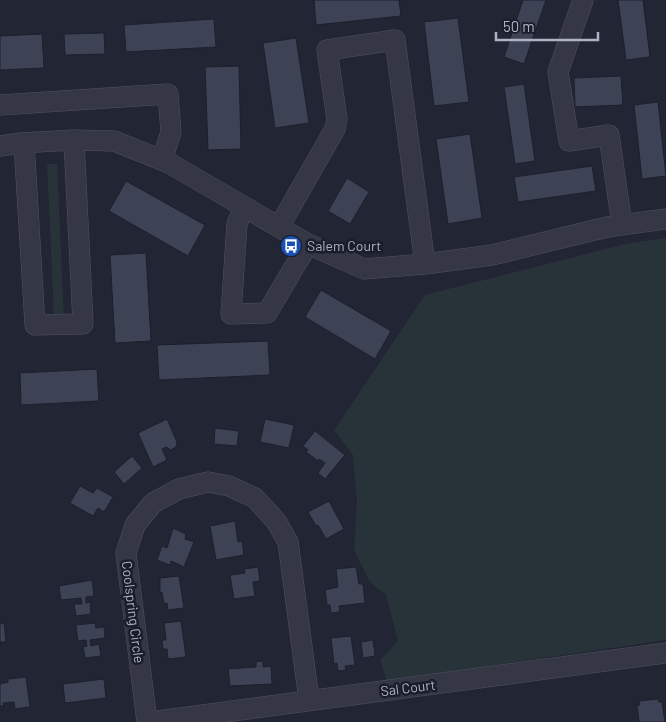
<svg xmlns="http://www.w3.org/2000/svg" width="666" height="722" font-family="Barlow,sans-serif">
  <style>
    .green { fill: #273338 }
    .building { fill: #3e4255; stroke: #1c1f2c }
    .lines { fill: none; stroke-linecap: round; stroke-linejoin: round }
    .minor-casing { stroke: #4f5260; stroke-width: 21 }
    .minor { stroke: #353745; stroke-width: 20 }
    .labels { text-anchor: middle; stroke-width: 5; stroke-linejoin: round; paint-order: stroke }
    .poi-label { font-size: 14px; fill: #afb2c2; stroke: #1a1d2a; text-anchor: start }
    .street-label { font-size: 14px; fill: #afb2c2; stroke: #1a1d2a }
  </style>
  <rect width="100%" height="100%" fill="#222534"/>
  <path class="green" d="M47,164H57L64,317H54Z
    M666,238V640L387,681L380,660L398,641L386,595L370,582L354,550L357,502L353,455L334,430L425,295L625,244Z"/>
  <path class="building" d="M314,0H399L401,16L316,25Z
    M523,0H546L524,64L504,57Z
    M618,0H643L650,57L626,60Z
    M458,18L469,102L434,106L424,22Z
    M214,19L216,47L126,52L124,25Z
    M104,33L105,54L65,55L64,34Z
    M42,34L44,68L0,70V36Z
    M296,38L309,123L275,128L263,43Z
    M239,66L241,149L208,150L205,67Z
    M621,76L623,105L575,107L574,78Z
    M524,84L535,161L515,164L504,87Z
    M658,102L666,176L642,179L634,105Z
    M470,134L482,218L448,224L436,139Z
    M592,166L596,191L518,202L514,177Z
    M347,178L369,192L350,224L328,211Z
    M126,181L205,225L188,256L109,211Z
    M146,253L151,341L115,343L110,255Z
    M321,290L391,331L375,359L305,317Z
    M268,341L270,375L159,380L157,345Z
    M97,369L99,401L21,405L20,373Z
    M167,419L177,442L176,447L171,450L166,447L162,449L167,460L153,467L138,433Z
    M265,419L294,425L289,448L260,442Z
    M215,428L239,431L237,446L214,444Z
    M315,431L345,455L325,479L318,473L325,463L319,459L318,461L306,452L308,450L303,446Z
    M132,456L142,468L124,484L114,472Z
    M80,486L93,493L97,488L113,497L104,512L98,508L93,516L70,503Z
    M329,501L344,529L326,539L318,525L316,526L308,512Z
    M235,521L238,542L242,541L244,555L216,560L210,526Z
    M173,528L186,534L185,539L194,542L184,567L171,561L170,565L157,560L162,546L167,548Z
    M258,567L260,581L253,582L255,596L234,599L230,575L245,573L244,569Z
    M356,567L359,584H363L365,603L339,606L340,612L331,613L330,605H327L325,590L338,587L336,569Z
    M179,576L184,608L168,610L167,603L164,604L162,592L160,593V578Z
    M92,580L94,596L86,597V603L90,602L91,614L76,616L74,604H82L81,598L61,600L59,586Z
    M181,621L186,657L168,659L167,649H163L162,640H166L164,623Z
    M4,623L6,642H0V624Z
    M95,623L96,628L104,627L105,638L90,640L91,646L99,644L101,656L85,658L83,647L87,646L86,640L78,641L76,625Z
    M351,636L355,665L345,666L346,670L338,671L337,663L334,664L331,638Z
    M373,640L375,656L363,658L361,642Z
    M263,661V667L271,666L272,684L230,686L228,669L256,667V662Z
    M26,677L30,707L15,709L14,702L3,703L4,706H0V684L8,682V679Z
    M104,679L106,698L65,703L63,684Z
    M658,699L659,702H662L665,722H639L637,705H640L639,701Z"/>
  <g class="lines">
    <g class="minor-casing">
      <path id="minor" d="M583,0L558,72L569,141L609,135L622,225
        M0,105L168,94L171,132L162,160
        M24,143L35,325L83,324L74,140
        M0,146L20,143L74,140L114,141L169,163L308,244L364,269L425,264L492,255L607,227L666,219
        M244,207L237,224L231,314L267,313L308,244
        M279,227L335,129L337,119L327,50L395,40L425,264
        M147,722L126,553L135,525L153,503L179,489L208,482L229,486L255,498L276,521L288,542L309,700
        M150,722L666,653"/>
    </g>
    <use href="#minor" class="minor"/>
  </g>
  <defs>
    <g id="bus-disc" transform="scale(1.125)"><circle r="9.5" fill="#1a4fb4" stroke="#1a1d2a"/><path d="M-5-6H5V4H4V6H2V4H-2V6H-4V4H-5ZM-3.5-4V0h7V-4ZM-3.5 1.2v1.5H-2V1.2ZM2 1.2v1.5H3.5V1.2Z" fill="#fff"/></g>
  </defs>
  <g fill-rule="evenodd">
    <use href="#bus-disc" x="291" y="246"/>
  </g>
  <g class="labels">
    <g class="poi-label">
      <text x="307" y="251">Salem Court</text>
    </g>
    <g class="street-label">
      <text transform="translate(133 612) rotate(83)" y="5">Coolspring Circle</text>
      <text transform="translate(408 688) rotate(-7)" y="5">Sal Court</text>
    </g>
  </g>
  <path d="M496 32v8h102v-8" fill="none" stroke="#afb2c2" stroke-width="2.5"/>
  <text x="503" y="32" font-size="15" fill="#afb2c2" stroke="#1a1d2a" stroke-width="4" paint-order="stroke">50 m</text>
</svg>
